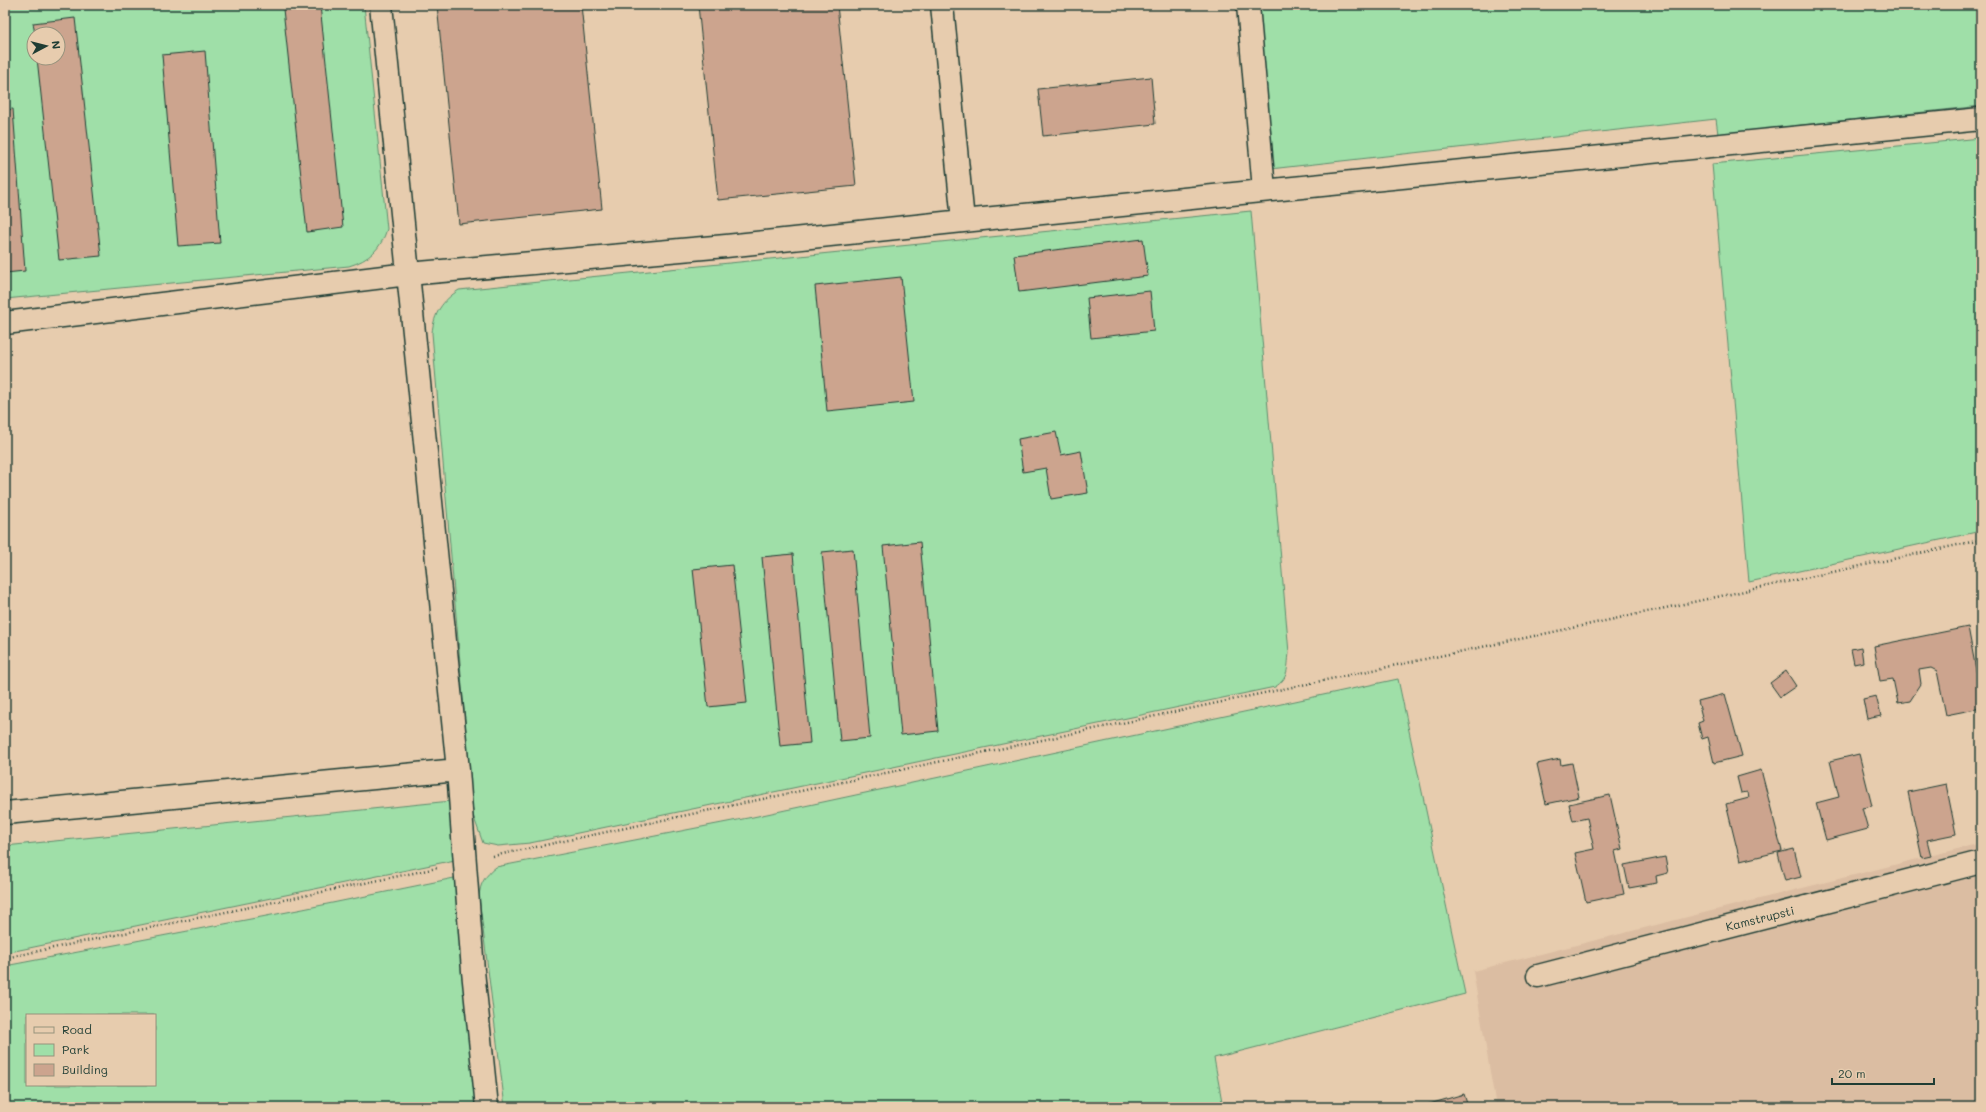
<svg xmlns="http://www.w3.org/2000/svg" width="1986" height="1112" font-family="Mali,sans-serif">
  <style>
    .built { fill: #dbbda2 }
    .green { fill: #9fdfa8; stroke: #5f8e6e; fill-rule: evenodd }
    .building { fill: #cca48e; stroke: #1f3d34 }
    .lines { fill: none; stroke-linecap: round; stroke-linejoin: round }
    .minor-casing { stroke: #1f3d34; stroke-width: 25 }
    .path { stroke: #1f3d34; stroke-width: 2.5; stroke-dasharray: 1 3; stroke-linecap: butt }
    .minor { stroke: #e7ccae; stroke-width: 22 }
    .labels { text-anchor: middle; stroke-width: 3; stroke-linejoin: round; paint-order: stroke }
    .street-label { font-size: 12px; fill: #1f3d34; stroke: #e7ccae }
  </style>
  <rect width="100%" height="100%" fill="#e7ccae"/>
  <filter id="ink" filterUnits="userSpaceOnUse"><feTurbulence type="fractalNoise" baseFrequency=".025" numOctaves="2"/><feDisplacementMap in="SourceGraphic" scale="8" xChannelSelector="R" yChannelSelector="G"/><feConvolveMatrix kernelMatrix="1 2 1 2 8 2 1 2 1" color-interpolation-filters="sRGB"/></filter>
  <g filter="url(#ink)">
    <path class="built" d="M1981,843V1107H1496L1473,971Z"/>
    <path class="green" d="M5,5H364L387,229C381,249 369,260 349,266L5,299ZM34,34H58V58H34Z
      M1256,5H1981V106L1718,134L1716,119L1270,169Z
      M1981,138V531L1749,582L1712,164Z
      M1251,211L1289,653C1287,669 1289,678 1275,687L530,843L498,846L483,843L473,815L432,333C434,313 442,301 459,290Z
      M1398,679L1465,994L1214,1058L1223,1107H505L479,897C480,883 485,876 496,867L753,817Z
      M451,801L455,860L5,953V846Z
      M459,877L479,1107H5V966L303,909ZM27,1015H155V1085H27Z"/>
    <path class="building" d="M320,5L343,227L307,232L283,9Z
      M437,5H581L602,209L459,224Z
      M698,5H837L856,186L718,200Z
      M75,18L101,256L59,260L37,58H58V34H35L33,23Z
      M5,42L9,89H5Z
      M205,51L220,243L178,246L162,55Z
      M1151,77L1155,124L1043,136L1038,89Z
      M13,109L25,271L5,273V110Z
      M1143,239L1148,276L1019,292L1014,255Z
      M901,277L914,402L827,411L815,286Z
      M1150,291L1154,331L1091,338L1087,298Z
      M1056,432L1061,455L1081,451L1088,493L1051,499L1046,468L1023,472L1018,439Z
      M920,542L938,731L901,735L883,546Z
      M853,549L870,738L840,741L822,552Z
      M793,554L810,743L780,746L762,557Z
      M732,565L747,703L708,707L693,569Z
      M1968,627L1981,697V708L1946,715L1937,671L1931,668L1919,670L1921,684L1910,701L1898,703L1893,679L1880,681L1874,646Z
      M1861,647L1863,662L1854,664L1851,649Z
      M1786,671L1796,686L1780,697L1770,683Z
      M1725,694L1742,756L1714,763L1708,737L1702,739L1698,723L1703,721L1698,701Z
      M1876,696L1881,716L1867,719L1863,699Z
      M1859,754L1872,806L1862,808L1868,829L1826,840L1816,803L1839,797L1830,761Z
      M1560,759L1561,765L1572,763L1579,797L1546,804L1537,764Z
      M1761,770L1782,851L1740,861L1726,804L1749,798L1748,792L1741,793L1737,777Z
      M1946,784L1956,834L1927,840L1931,856L1922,858L1908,792Z
      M1610,795L1622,849L1615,851L1624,894L1586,902L1575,853L1594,849L1587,818L1573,821L1569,804Z
      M1794,849L1801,877L1785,881L1778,853Z
      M1665,857L1668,873L1656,876L1657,883L1629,888L1624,865Z
      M1464,1094L1468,1107H1419Z"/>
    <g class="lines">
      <g class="minor-casing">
        <path id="minor" d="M381,5L458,770L473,971L487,1107
          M942,5L963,221
          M1248,5L1264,190
          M5,323L408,274L726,246L963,221L1981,119
          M5,813L458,770
          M1538,976L1981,862"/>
      </g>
      <path class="path" d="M493,856L1605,621L1981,540
        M5,958L437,868"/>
      <use href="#minor" class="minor"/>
    </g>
  </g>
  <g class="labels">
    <g class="street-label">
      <text transform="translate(1760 919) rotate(-14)" y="4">Kamstrupsti</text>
    </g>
  </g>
  <rect width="1986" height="1112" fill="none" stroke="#e7ccae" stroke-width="20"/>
  <rect x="10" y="10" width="1966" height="1092" fill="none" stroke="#1f3d34" stroke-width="1.5" filter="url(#ink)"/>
  <rect x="26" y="1014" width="130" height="72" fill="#e7ccae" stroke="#97937d"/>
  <rect x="34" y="1027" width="20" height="6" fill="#e7ccae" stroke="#97937d"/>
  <text x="62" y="1034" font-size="12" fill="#1f3d34">Road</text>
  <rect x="34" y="1044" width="20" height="12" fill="#9fdfa8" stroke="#97937d"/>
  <text x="62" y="1054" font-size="12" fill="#1f3d34">Park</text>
  <rect x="34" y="1064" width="20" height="12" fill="#cca48e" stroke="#97937d"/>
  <text x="62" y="1074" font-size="12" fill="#1f3d34">Building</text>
  <g transform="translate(46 46) rotate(83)"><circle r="19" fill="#e7ccae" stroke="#97937d"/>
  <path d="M0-3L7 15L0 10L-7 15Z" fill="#1f3d34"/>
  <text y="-6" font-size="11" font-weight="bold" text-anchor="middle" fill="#1f3d34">N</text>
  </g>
  <path d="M1832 1078v6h102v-6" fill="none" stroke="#1f3d34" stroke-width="2"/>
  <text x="1838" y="1078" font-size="12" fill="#1f3d34" stroke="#e7ccae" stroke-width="3" paint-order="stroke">20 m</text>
</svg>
